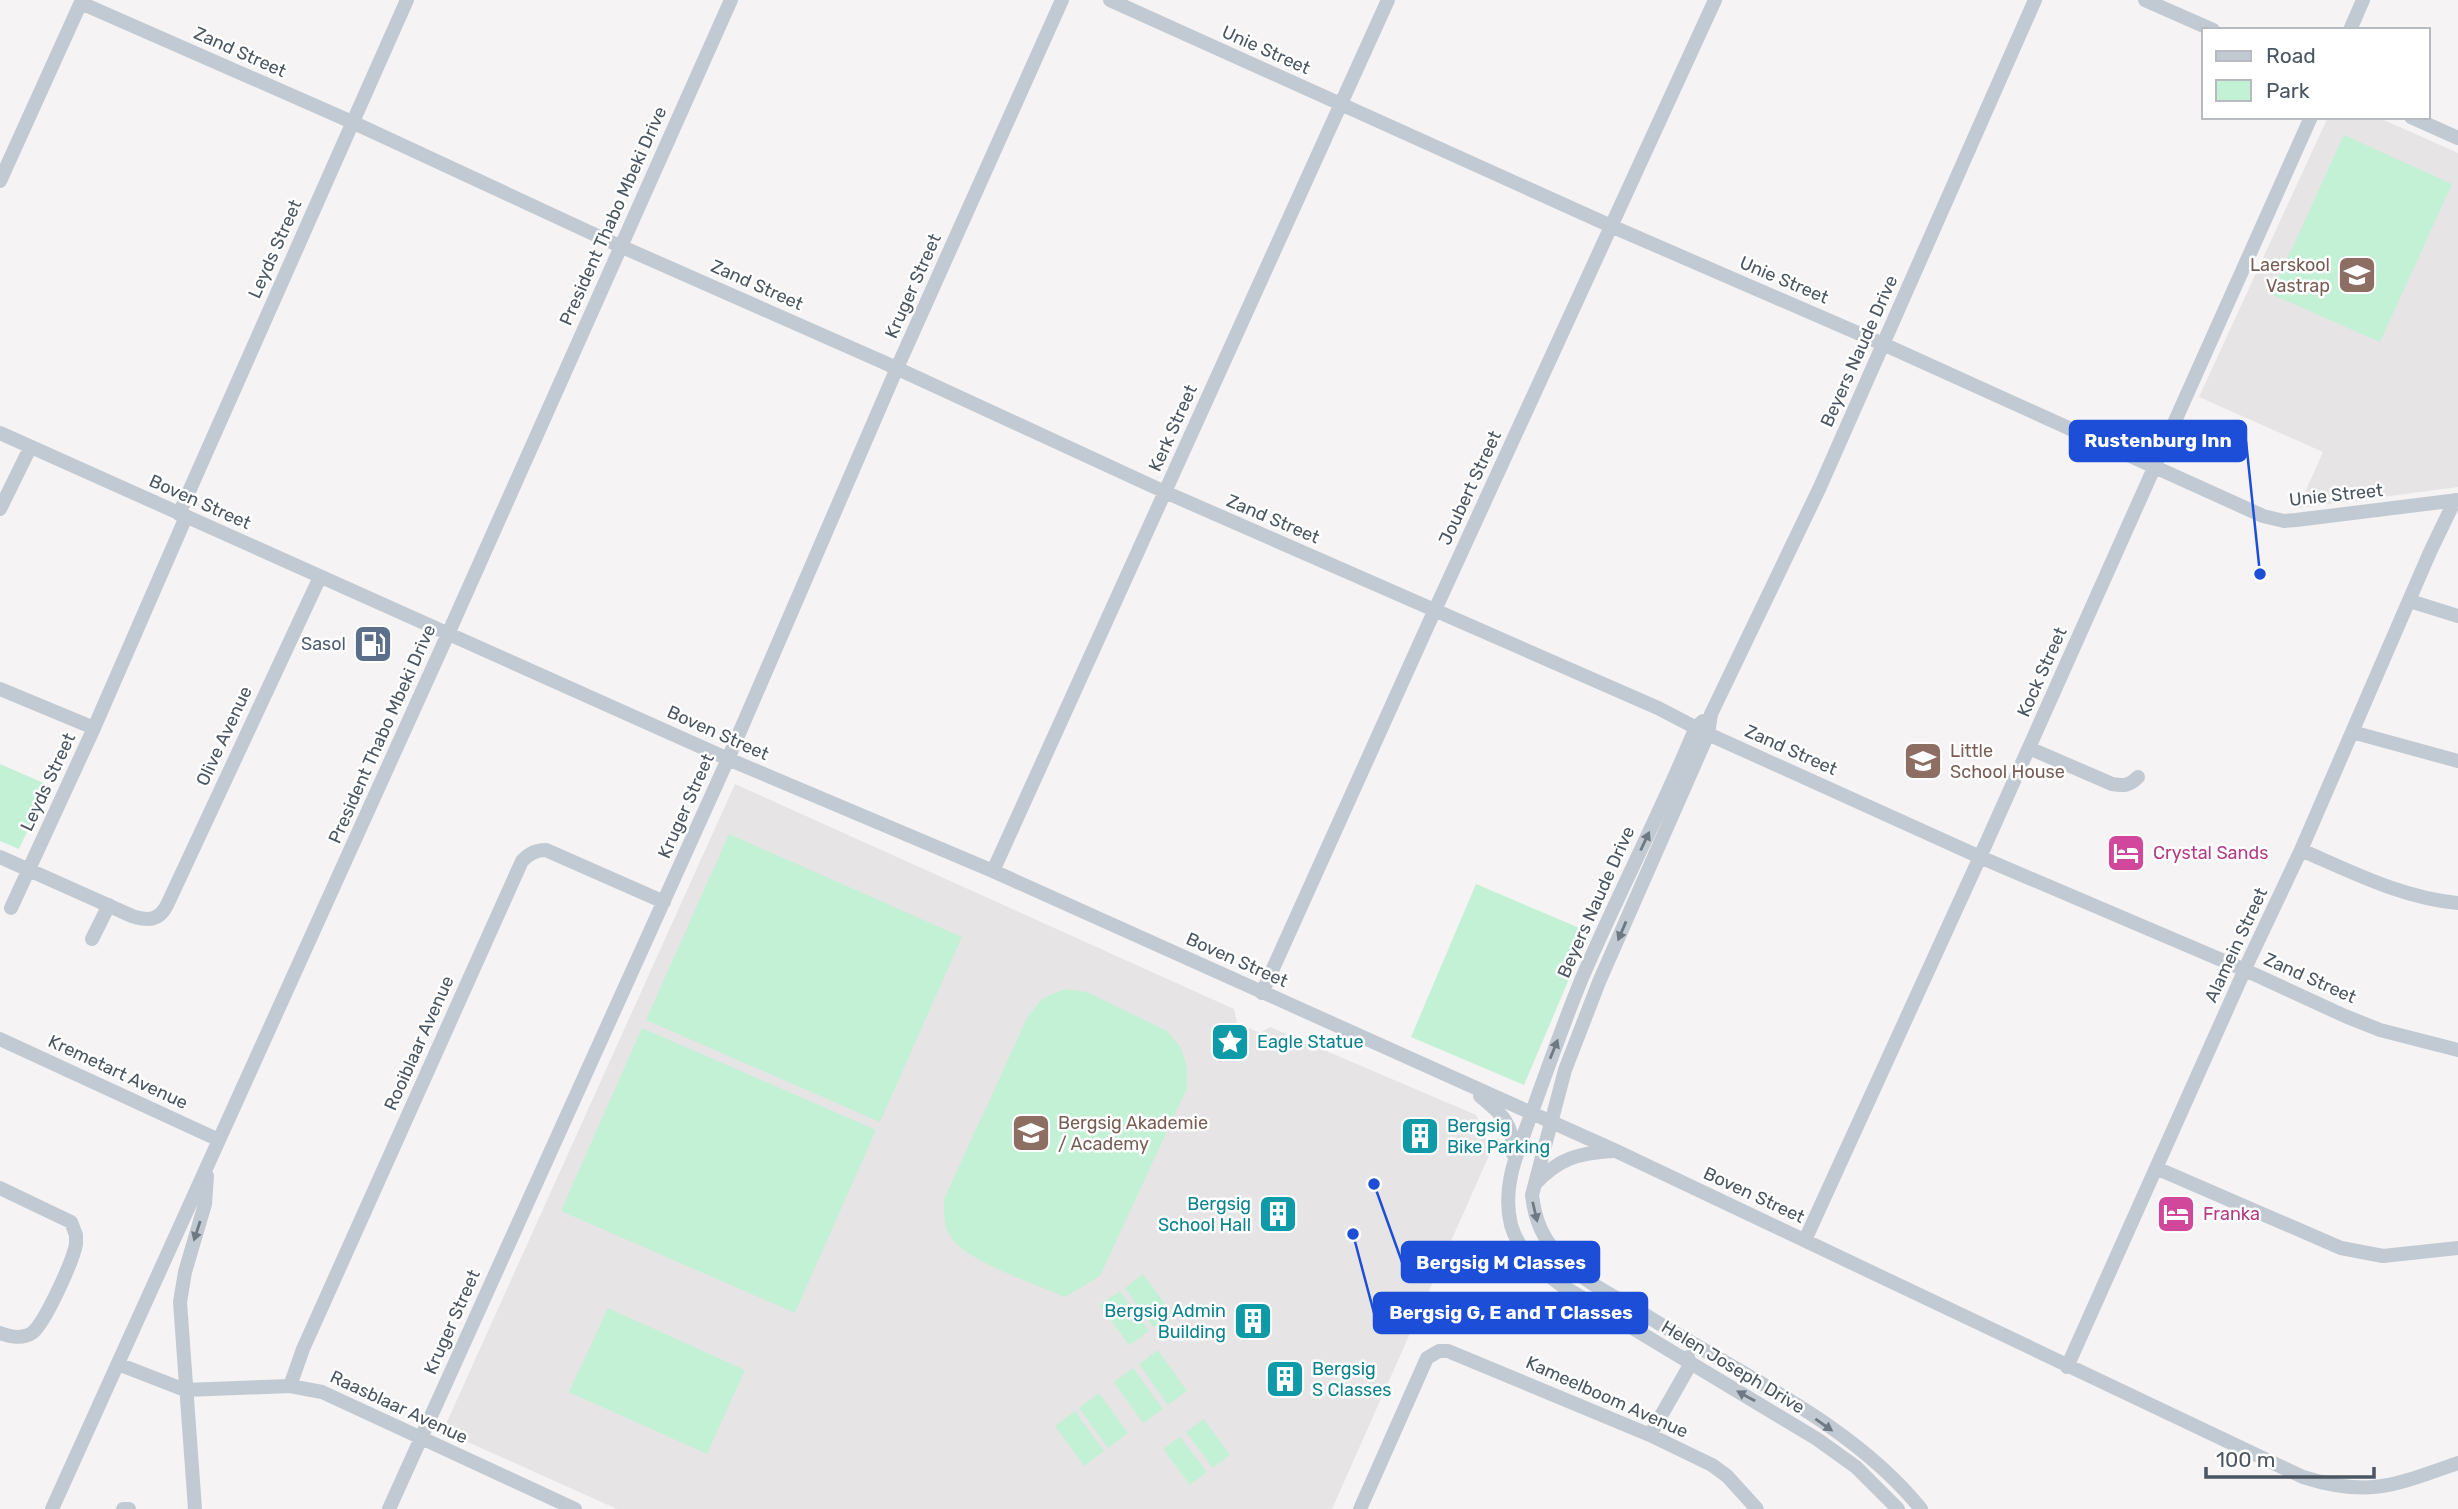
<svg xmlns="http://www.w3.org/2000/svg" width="2458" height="1509" font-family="Rubik,sans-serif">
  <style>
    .education { fill: #e6e4e5 }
    .green { fill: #c3f1d5 }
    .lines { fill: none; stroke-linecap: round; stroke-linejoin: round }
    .minor { stroke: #c1cad2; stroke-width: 14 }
    .oneway { fill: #6e7983 }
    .labels { text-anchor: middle; stroke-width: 5; stroke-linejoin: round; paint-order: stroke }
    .street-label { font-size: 18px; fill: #4a5661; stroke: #fff }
    .education-label { font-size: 18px; fill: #785e54; stroke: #fff; text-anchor: start }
    .service-label { font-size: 18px; fill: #4e5e75; stroke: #fff; text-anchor: end }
    .hotel-label { font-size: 18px; fill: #b23c85; stroke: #fff; text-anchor: start }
    .culture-label { font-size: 18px; fill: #0d838f; stroke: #fff; text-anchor: start }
    .leader { fill: none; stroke: #1d4ed8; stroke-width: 2.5 }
    .callout-dot { fill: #1d4ed8; stroke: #fff; stroke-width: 2.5 }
    .callout { fill: #1d4ed8; stroke: #1d4ed8; stroke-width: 2.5 }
    .callout-label { font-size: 19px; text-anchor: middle; font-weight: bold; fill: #fff }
  </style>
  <rect width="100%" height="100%" fill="#f5f3f3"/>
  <path class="education" d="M2328,117H2377L2458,153V487L2298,508L2323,452L2199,397Z
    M735,784L1234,1009L1237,1023L1260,1033L1270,1027L1476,1115L1491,1151L1332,1509H617L450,1434L446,1424Z"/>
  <path class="green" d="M2344,135L2452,184L2380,342L2271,294Z
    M0,764L48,785L19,849L0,841Z
    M729,834L962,937L880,1122L646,1020Z
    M1476,884L1589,932L1524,1085L1411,1037Z
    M1065,989L1087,992L1167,1031L1181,1048L1187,1067V1088L1100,1276L1065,1297C1037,1285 970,1262 953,1240C943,1228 944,1213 944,1199L1028,1016L1043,998Z
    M642,1028L876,1130L795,1313L561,1211Z
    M1143,1274L1172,1313L1153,1327L1125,1288Z
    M1120,1291L1149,1331L1129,1345L1100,1305Z
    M608,1308L745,1370L707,1454L569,1392Z
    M1158,1350L1187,1391L1168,1405L1139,1364Z
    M1133,1368L1163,1409L1143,1423L1114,1382Z
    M1099,1393L1128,1433L1108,1448L1079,1408Z
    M1075,1411L1104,1451L1084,1466L1055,1426Z
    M1204,1419L1230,1455L1213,1468L1186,1432Z
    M1180,1437L1207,1472L1190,1485L1163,1449Z"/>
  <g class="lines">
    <path class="minor" d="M1110,0L1611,226L1883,344L2263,516L2284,521L2296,520L2458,500
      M2145,0L2213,30
      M81,3L352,122L602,238L883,362L1165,492L1658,708L1708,734L1980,857L2245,970L2345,1016L2380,1030L2458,1050
      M2350,30L2363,0
      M2411,117L2458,138
      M0,181L82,0
      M0,433L728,759L993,871L1614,1150L2303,1477C2369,1498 2395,1485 2458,1463
      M0,509L30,448
      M179,514L407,0
      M2410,601L2458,616
      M0,689L94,728
      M1703,721L1696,727C1661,812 1618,894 1582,978C1564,1022 1548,1067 1532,1112C1519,1149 1501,1185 1511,1225C1518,1251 1541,1270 1561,1285L1817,1439L1856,1467L1898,1509
      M2352,732L2458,761
      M2029,748L2112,784C2124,786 2129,786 2138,777
      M2301,850C2352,872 2402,898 2458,903
      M0,857L132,916C148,921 159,921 167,905L320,577
      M993,871L1388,0
      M11,908L94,728L186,517
      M92,939L109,905
      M1262,993L1428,625L1715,0
      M0,1039L219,1140
      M1480,1096C1502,1114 1514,1124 1513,1154
      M2156,1168L2341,1248L2383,1256L2458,1248
      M1535,1184C1559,1158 1579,1153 1613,1151
      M0,1188L71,1222L76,1235V1244C73,1261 45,1323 32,1333C23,1339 10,1337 0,1333
      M1805,1240L1980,857L2311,117
      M118,1364L185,1390L290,1386L322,1392L575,1509
      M2067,1367L2250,958L2301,850L2430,552L2455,500
      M290,1386L303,1349L522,861C529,854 535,850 546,850L664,902
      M1650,1435L1690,1365L1688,1357
      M52,1509L448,634L731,0
      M123,1509H129
      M195,1509L180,1302L185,1272L205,1204L207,1176
      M389,1509L728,759L897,368L1062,0
      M1360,1509L1427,1358L1439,1351H1448L1650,1435L1712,1465L1727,1476L1757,1509
      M1921,1509C1852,1423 1739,1374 1647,1316C1620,1299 1586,1284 1563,1260C1544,1241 1535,1222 1532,1195L1565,1070L1599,982L1708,734L1711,714L1820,487L2035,0"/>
  </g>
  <defs><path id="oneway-solid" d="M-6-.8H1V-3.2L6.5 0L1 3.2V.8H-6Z" transform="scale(1.75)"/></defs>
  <g class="oneway">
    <use href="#oneway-solid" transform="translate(1645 841) rotate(-65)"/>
    <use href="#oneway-solid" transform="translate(1622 931) rotate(113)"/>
    <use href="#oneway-solid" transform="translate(1554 1049) rotate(-68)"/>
    <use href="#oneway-solid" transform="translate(1535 1212) rotate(77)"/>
    <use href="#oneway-solid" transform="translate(197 1231) rotate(108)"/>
    <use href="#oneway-solid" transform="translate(1746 1396) rotate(-151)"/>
    <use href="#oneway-solid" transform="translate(1824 1425) rotate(35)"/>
  </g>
  <defs>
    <g id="school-square" transform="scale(2.0125)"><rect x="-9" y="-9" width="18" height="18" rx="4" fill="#8d6e63" stroke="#fff"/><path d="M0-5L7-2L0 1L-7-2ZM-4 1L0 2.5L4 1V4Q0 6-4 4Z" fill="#fff"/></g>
    <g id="fuel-square" transform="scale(2.0125)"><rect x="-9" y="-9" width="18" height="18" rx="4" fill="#5c6f8a" stroke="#fff"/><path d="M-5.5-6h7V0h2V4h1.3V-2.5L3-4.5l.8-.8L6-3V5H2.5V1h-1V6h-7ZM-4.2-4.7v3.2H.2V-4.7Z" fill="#fff"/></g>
    <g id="hotel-square" transform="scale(2.0125)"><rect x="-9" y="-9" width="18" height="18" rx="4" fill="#d1479c" stroke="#fff"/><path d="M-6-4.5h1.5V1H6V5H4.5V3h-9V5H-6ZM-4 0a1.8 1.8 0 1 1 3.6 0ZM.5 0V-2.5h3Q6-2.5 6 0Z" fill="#fff"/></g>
    <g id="sight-square" transform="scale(2.0125)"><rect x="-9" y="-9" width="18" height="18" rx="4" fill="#0f9aa8" stroke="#fff"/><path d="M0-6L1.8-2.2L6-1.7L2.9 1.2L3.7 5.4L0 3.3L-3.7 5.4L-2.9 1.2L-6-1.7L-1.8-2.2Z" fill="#fff"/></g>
    <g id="building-square" transform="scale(2.0125)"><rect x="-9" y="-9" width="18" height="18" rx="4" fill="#0f9aa8" stroke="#fff"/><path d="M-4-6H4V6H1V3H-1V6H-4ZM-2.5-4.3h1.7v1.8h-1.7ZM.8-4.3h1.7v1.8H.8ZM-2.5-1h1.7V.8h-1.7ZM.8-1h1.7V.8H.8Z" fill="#fff"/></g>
  </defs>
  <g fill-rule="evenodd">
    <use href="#school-square" x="2357" y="275"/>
    <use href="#fuel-square" x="373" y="644"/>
    <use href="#school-square" x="1923" y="761"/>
    <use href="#hotel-square" x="2126" y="853"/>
    <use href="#sight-square" x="1230" y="1042"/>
    <use href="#school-square" x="1031" y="1133"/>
    <use href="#building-square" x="1420" y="1136"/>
    <use href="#building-square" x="1278" y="1214"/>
    <use href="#hotel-square" x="2176" y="1214"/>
    <use href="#building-square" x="1253" y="1321"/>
    <use href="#building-square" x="1285" y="1379"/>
  </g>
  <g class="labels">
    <g class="street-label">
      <text transform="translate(1266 50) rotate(24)" y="6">Unie Street</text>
      <text transform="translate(240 52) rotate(24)" y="6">Zand Street</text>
      <text transform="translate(613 216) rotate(-66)" y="6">President Thabo Mbeki Drive</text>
      <text transform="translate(275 249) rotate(-66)" y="6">Leyds Street</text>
      <text transform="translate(1784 280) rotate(23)" y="6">Unie Street</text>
      <text transform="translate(757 285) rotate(24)" y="6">Zand Street</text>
      <text transform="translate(913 286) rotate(-66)" y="6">Kruger Street</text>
      <text transform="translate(1859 351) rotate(-66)" y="6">Beyers Naude Drive</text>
      <text transform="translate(1173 428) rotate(-66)" y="6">Kerk Street</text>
      <text transform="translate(1470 488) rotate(-65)" y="6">Joubert Street</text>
      <text transform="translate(2336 495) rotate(-6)" y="6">Unie Street</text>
      <text transform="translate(200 502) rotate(24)" y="6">Boven Street</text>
      <text transform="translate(1273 519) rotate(23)" y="6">Zand Street</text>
      <text transform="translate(2042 672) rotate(-66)" y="6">Kock Street</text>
      <text transform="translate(718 733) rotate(24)" y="6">Boven Street</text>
      <text transform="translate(382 734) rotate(-66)" y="6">President Thabo Mbeki Drive</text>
      <text transform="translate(224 736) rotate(-65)" y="6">Olive Avenue</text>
      <text transform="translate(1791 750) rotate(24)" y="6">Zand Street</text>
      <text transform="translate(48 782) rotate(-65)" y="6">Leyds Street</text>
      <text transform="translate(686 806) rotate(-66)" y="6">Kruger Street</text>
      <text transform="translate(1596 902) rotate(-66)" y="6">Beyers Naude Drive</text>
      <text transform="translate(2236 945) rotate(-65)" y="6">Alamein Street</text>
      <text transform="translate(1237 960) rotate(24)" y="6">Boven Street</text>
      <text transform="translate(2310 978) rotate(24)" y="6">Zand Street</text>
      <text transform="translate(419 1043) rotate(-66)" y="6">Rooiblaar Avenue</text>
      <text transform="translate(118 1072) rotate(25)" y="6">Kremetart Avenue</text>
      <text transform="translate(1754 1195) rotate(25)" y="6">Boven Street</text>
      <text transform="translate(452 1322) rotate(-66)" y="6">Kruger Street</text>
      <text transform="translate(1733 1367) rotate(31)" y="6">Helen Joseph Drive</text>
      <text transform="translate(1607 1397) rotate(24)" y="6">Kameelboom Avenue</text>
      <text transform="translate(399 1407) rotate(25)" y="6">Raasblaar Avenue</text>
    </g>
    <g class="education-label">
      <text x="2330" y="271" text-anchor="end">Laerskool<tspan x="2330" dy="21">Vastrap</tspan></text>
      <text x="1950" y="757">Little<tspan x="1950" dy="21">School House</tspan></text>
      <text x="1058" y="1129">Bergsig Akademie<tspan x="1058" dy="21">/ Academy</tspan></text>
    </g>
    <g class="service-label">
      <text x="346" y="650">Sasol</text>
    </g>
    <g class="hotel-label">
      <text x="2153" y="859">Crystal Sands</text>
      <text x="2203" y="1220">Franka</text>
    </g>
    <g class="culture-label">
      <text x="1257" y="1048">Eagle Statue</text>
      <text x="1447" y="1132">Bergsig<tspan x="1447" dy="21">Bike Parking</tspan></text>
      <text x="1251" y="1210" text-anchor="end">Bergsig<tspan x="1251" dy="21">School Hall</tspan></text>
      <text x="1226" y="1317" text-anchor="end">Bergsig Admin<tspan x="1226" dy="21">Building</tspan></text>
      <text x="1312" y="1375">Bergsig<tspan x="1312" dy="21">S Classes</tspan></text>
    </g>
  </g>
  <path class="leader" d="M2260 574L2246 441M1374 1184L1402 1262M1353 1234L1374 1313"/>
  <g class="callout-dot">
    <circle cx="2260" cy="574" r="7"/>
    <circle cx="1374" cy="1184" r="7"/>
    <circle cx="1353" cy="1234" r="7"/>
  </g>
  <g class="callout">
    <rect x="2070" y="421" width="176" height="40" rx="7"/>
    <rect x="1402" y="1242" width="197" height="40" rx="7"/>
    <rect x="1374" y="1293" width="273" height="40" rx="7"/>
  </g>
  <g class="callout-label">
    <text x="2158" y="447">Rustenburg Inn</text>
    <text x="1501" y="1269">Bergsig M Classes</text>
    <text x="1511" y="1319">Bergsig G, E and T Classes</text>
  </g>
  <rect x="2202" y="28" width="228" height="91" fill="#ffffff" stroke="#b7bbc0" stroke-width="2"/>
  <rect x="2216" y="51" width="35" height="10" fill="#c1cad2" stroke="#b7bbc0" stroke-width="2"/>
  <text x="2266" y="63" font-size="21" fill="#4a5661">Road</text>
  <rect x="2216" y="80" width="35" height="21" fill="#c3f1d5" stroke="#b7bbc0" stroke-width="2"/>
  <text x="2266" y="98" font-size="21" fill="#4a5661">Park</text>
  <path d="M2206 1467v10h168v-10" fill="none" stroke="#4a5661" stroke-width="3.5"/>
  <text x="2216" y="1467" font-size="21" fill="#4a5661" stroke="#ffffff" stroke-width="5" paint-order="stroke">100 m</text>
</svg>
